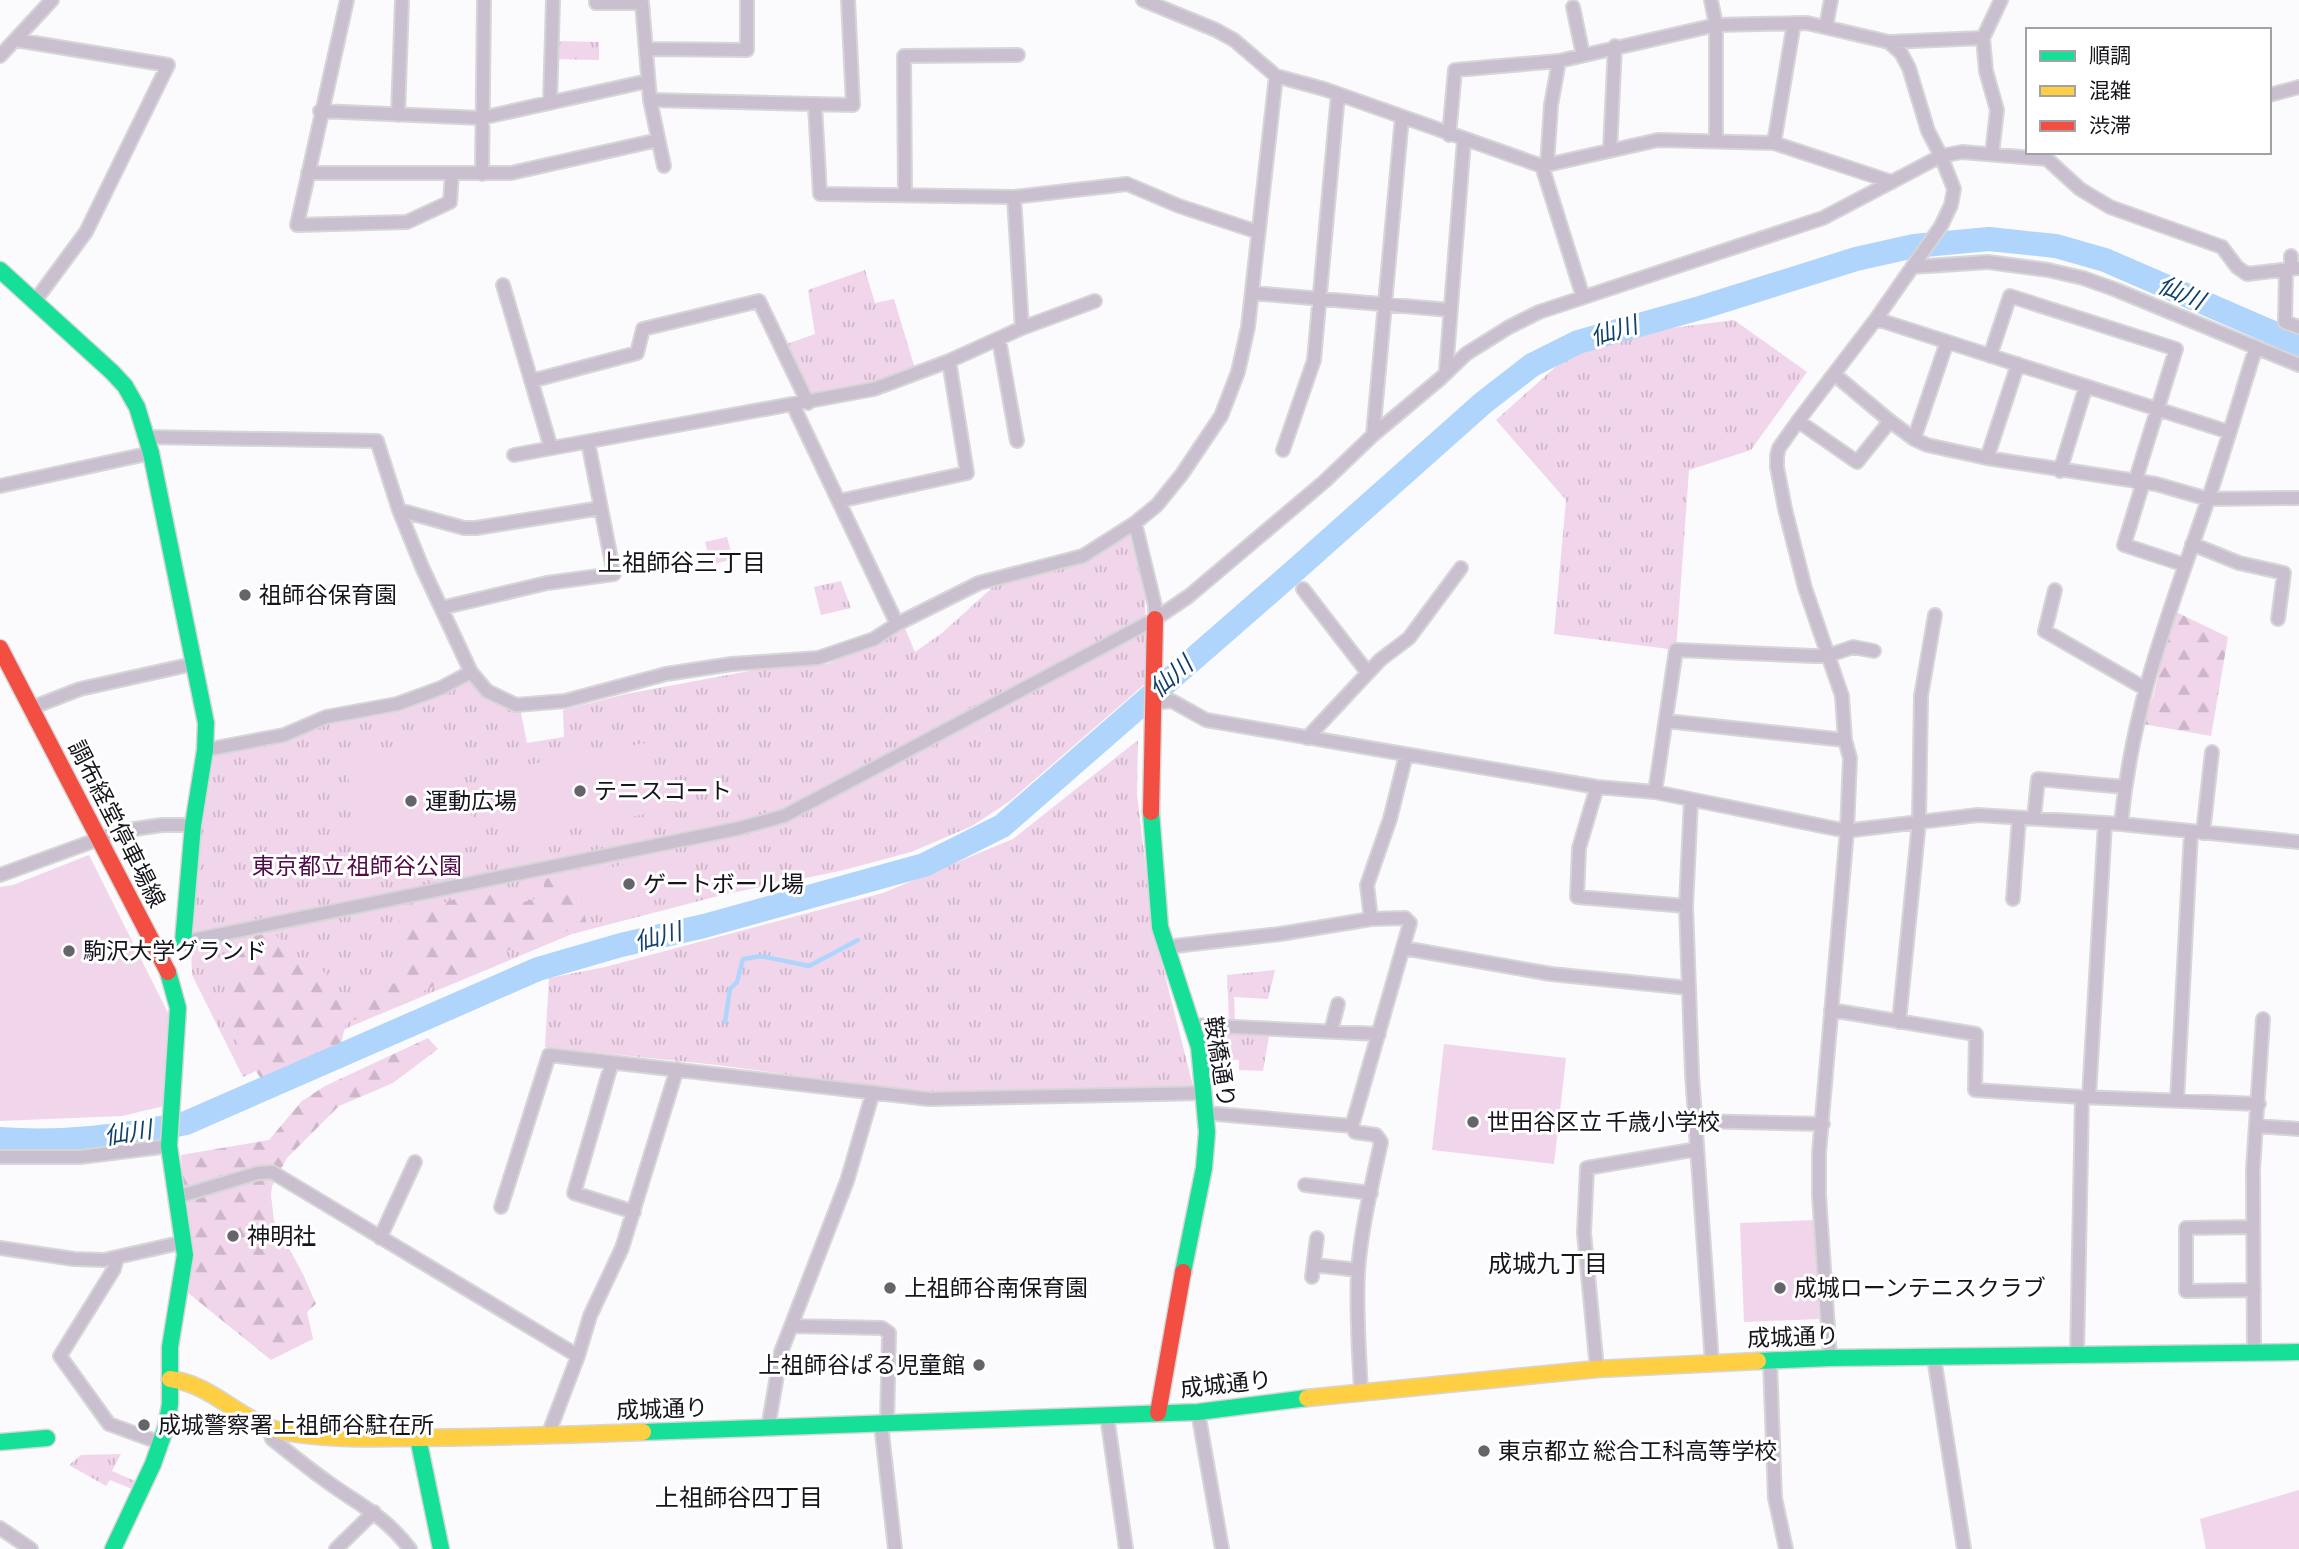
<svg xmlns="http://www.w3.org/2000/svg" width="2299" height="1549" font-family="'Asap Condensed','Noto Sans JP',sans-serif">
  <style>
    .grass { fill: url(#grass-tufts) }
    .forest { fill: url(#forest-firs) }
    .garden { fill: #f1d5eb }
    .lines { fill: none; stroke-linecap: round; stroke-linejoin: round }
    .stream { stroke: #afd5fc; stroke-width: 4.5 }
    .river { stroke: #afd5fc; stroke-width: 24 }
    .street-casing { stroke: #d6d6d8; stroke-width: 16 }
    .fast-casing { stroke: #d6d6d8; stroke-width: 19 }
    .slow-casing { stroke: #d6d6d8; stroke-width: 19 }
    .jam-casing { stroke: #d6d6d8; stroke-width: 19 }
    .street { stroke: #cabfcf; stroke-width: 12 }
    .fast { stroke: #16e098; stroke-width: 16 }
    .slow { stroke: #ffcf43; stroke-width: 16 }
    .jam { stroke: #f24e42; stroke-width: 16 }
    .poi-dot { fill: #66646b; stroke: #fff; stroke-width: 2.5 }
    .labels { text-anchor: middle; stroke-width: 6; stroke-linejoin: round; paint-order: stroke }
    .poi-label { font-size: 23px; fill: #16141c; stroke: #fff; text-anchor: start }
    .street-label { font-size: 23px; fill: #16141c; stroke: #fff }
    .park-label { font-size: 23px; fill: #510b46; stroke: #fff }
    .water-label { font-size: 24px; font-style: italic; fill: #10416c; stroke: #fff }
    .neighbourhood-label { font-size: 24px; fill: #16141c; stroke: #fff }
  </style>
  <defs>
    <pattern id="grass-tufts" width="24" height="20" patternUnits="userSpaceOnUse" patternTransform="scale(1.75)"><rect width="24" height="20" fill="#f1d5eb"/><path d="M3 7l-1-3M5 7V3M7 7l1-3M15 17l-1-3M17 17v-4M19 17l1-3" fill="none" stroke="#ceb6c9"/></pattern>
    <pattern id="forest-firs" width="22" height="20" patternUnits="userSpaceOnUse" patternTransform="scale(1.75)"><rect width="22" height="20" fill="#f1d5eb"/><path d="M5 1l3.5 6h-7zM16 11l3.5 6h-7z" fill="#ceb6c9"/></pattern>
  </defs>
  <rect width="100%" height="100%" fill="#fbfafd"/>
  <path class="grass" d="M554,41L599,42V60L553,59Z
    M865,270L875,303L894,299L915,369L872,386L809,397L784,345L815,334L808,290Z
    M1734,320L1807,372L1751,450L1689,470L1676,650L1554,634L1566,500L1496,420L1587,339Z
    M1129,532L1145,597L1146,683L1010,801L972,826L911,852L840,871L726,894L572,934L354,1025L243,1077L192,975L191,948L198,847L209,758L217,752L467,677L520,708L527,743L564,737L563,710L626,694L770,667L827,664L882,640L904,626L915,652L942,633L993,587L1089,560L1109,542Z
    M727,537L733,559L711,565L705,542Z
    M841,581L851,608L821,615L814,587Z
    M1138,740L1137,794L1153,928L1193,1086L932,1094L717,1065L545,1047L549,978L605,967L883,893L1013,839Z
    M1275,970L1268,999L1234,997L1235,1020H1229L1227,975Z
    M1207,1027L1270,1030L1263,1071L1239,1070V1060L1213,1058Z
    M372,1420L379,1431L307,1429V1421Z
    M121,1454L112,1471L135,1481L132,1489L110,1480L106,1486L69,1465L81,1455Z"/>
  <path class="forest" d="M2178,613L2228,637L2211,736L2143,724L2154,693L2172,614Z
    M575,873L587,925L513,948L411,997L346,1023L341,1044L265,1085L240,1047L227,1007L236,982L227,958L229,940L274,933L300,962L322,970L345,998L395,983L402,966L398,922L435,905L500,886L509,906L542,897L545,879Z
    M428,1038L438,1049L393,1083L339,1106L287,1158L272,1186L271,1195L274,1221L303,1274L316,1304L307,1312L313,1339L271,1360L187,1292L181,1155L269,1140L302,1101L325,1086Z"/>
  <path class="garden" d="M453,733L478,845L367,869L344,757Z
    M650,742L666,810L510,841L495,771Z
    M89,855L169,1015L164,1106L122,1116L0,1121V887L13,885Z
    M671,855L679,894L588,915L579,874Z
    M1444,1044L1566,1058L1554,1164L1432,1150Z
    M1815,1220L1819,1319L1744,1322L1740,1223Z
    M2299,1490V1549H2206L2200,1519Z"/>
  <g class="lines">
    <path class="stream" d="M725,1022L730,989L737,982L743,959L761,956L809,966L858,940"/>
    <path class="river" d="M0,1139C63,1144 124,1136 186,1123L538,969L621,945L704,926L924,865L1002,826L1301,565L1483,403L1532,365L1578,342L1700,308L1856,259L1914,246L1989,239L2056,246L2105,260L2299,344"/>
    <g class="street-casing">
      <path id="street" d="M347,0L297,225L407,222L450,202L452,173
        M596,0V3H642L650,100L664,166
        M1143,0L1216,30L1234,40L1276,76L1324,89L1542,166L1658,140L1774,143L1892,182
        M1711,0L1716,25V141
        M1573,7L1583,55
        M1826,26L1831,0
        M16,40L168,65L86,232L35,301
        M1889,42L1983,38
        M647,49L747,50V0
        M0,56L52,0
        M2269,95L2299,87
        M650,100L853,105L848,0
        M550,103L553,0
        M815,106L820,194L1014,197L1127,184L1179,206L1258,232
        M320,111L481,118L648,81
        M398,115L402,0
        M1449,135L1455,70L1559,61
        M1774,143L1794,23
        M1610,150L1615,46
        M1992,154L1997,110L1986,71L1983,38L2001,0
        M1547,165L1551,105L1559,61L1716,25L1807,23L1889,42L1901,53L1909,68L1928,131L1941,156L1954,189L1951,205L1941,226L1876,319L1798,421L1779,448L1777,456V467L1785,509L1805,588L1842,696L1845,740L1850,758L1847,830L1819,1153V1195L1830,1358
        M1542,166L1583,297
        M308,173H511L658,140
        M482,174L484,0
        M905,195L904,56L1018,55
        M1014,197L1022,328
        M2291,256V265L2286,271L2285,322L2299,327
        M1912,267L1988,262L2048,270L2083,278L2114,289L2299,365
        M503,285L551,448
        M1253,293L1450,310
        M1876,319L2229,432
        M999,340L1017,441
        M1990,356L2010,296L2176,349L2135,482
        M1446,371L1464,140
        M1835,375L1890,421L1914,439L1927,445L1987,458L2156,484L2208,499L2299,498
        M531,381L637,353L643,329L759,301L808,403
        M793,405L897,624
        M1798,421L1857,462L1890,421
        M1373,435L1402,117
        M147,437L377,441L399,510L422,567L471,672L487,691L516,705L565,701L666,674L732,664L818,658L874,639L897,624L979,583L1083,556L1135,523L1157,505L1182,474L1221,416L1238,372L1248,327L1276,76
        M1914,439L1947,342
        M1283,450L1314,360L1338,94
        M514,455L874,389L949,361L1022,328L1095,301
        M1987,458L2018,364
        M2060,471L2086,386
        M2143,483L2124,545L2185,565
        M0,486L151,453
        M839,501L967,473L949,361
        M399,510L464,528H476L601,508
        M1135,523L1155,606V619
        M2192,544L2239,563L2284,573L2278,619
        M1303,589L1368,673
        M2055,590L2045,631L2144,688
        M441,608L547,583L614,574L588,442
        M1152,703L1172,701L1206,720L1597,787L1655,792L1837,829L1853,830L1978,815L2121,824L2299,842
        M31,708L80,689L193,664
        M1666,721L1845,740
        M1307,738L1380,660L1409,638L1461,568
        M205,750L284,735L326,717L397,704L441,688L471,672
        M1597,787L1579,848L1577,897L1686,906
        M1655,792L1676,650L1814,656H1827L1853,647L1874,651
        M1691,800L1686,906L1692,1074L1712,1363
        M2034,818L2038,779L2124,787
        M2121,824C2132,705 2170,611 2208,500C2225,449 2240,398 2256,347
        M2203,833L2212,752
        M0,875L121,831L162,825H193
        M2013,899L2019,818
        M183,942L736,829L784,816L1155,619L1189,596L1325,481L1373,435L1441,378L1466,354L1509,327L1539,312L1823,218L1941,156L1962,152L2047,159L2080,189L2110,207L2222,247L2237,267L2247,274L2299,268
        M1166,947L1280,934L1371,919
        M1403,948L1551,974L1689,988
        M1831,1010L1976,1034L1975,1090L2082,1097L2259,1104
        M1899,1022L1919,822L1921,696L1935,615
        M1193,1025L1379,1034
        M1331,1031L1338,1004
        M612,1062L574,1193L634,1212
        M2089,1097L2105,823
        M2177,1101L2191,832
        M1206,1113L1352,1126
        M1695,1121L1823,1124
        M2256,1126L2299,1129
        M0,1157H80L169,1146
        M1305,1185L1371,1193
        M177,1197L258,1173L272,1172L578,1356
        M501,1207L549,1055L929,1099L1205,1093
        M2253,1227L2186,1228V1291L2254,1290
        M380,1238L415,1162
        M0,1248L74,1259L104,1260L184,1242
        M117,1258L114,1269L60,1356L109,1424L161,1443
        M1314,1265L1358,1270
        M1312,1277L1317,1238
        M791,1326L882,1328L889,1333L887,1424
        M2254,1353L2253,1169L2263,1019
        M2077,1356L2082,1097
        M1934,1358L1964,1549
        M1770,1361L1775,1498L1786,1549
        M1597,1369L1584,1233L1587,1168L1697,1149
        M1361,1391C1359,1351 1356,1311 1358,1271C1361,1228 1372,1185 1381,1142L1376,1135L1355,1132L1352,1126L1410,923L1405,918L1371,919L1367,885L1390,819L1406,755
        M1198,1412L1222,1549
        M1107,1416L1126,1549
        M881,1424L895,1549
        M269,1427L272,1439C291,1454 309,1469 329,1483C361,1506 385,1516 410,1549
        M768,1428L781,1352L847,1181L873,1092
        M548,1435L578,1356L590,1316L622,1248L677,1069
        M0,1528L31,1549
        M336,1549L374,1512"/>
    </g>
    <g class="fast-casing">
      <path id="fast" d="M0,270L112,372L125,386L137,407L151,453L206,723L205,750L193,825L183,942
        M1151,812L1160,927L1199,1047L1207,1132L1204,1168L1183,1272
        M1758,1361L1830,1358L2299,1352
        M643,1432L1198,1412L1307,1398
        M418,1438L441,1549
        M0,1442L47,1438
        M113,1549L153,1464L166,1427L170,1404V1347L185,1255L169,1146L178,1008L168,972"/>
    </g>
    <g class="slow-casing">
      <path id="slow" d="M170,1379C213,1384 243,1424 285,1432C329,1440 375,1438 419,1438C494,1437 568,1435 643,1432
        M1307,1398L1597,1369L1758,1361"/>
    </g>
    <g class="jam-casing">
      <path id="jam" d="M0,648L168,972
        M1151,812L1155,619
        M1158,1413L1183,1272"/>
    </g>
    <use href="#street" class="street"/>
    <use href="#fast" class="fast"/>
    <use href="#slow" class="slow"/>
    <use href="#jam" class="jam"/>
  </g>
  <g class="poi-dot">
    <circle cx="245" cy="595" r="7"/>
    <circle cx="580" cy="791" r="7"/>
    <circle cx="411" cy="801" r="7"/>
    <circle cx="629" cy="884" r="7"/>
    <circle cx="69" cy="951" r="7"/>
    <circle cx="1473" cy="1122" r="7"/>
    <circle cx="233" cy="1236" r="7"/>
    <circle cx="890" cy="1288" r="7"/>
    <circle cx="1780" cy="1288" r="7"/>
    <circle cx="979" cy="1365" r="7"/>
    <circle cx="144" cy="1425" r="7"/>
    <circle cx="1484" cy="1451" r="7"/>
  </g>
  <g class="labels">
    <g class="poi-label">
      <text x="259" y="603">祖師谷保育園</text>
      <text x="594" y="799">テニスコート</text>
      <text x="425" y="809">運動広場</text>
      <text x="643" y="892">ゲートボール場</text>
      <text x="83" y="959">駒沢大学グランド</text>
      <text x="1487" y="1130">世田谷区立 千歳小学校</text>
      <text x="247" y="1244">神明社</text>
      <text x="904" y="1296">上祖師谷南保育園</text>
      <text x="1794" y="1296">成城ローンテニスクラブ</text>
      <text x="965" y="1373" text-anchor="end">上祖師谷ぱる児童館</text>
      <text x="158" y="1433">成城警察署上祖師谷駐在所</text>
      <text x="1498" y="1459">東京都立 総合工科高等学校</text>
    </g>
    <g class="street-label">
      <text transform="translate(117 824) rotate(63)" y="8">調布経堂停車場線</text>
      <text transform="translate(1220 1062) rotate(81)" y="8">鞍橋通り</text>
      <text transform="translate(1793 1337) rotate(-2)" y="8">成城通り</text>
      <text transform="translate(1226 1384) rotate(-6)" y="8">成城通り</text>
      <text transform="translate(662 1409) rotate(-2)" y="8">成城通り</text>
    </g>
    <g class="park-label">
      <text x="357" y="874">東京都立 祖師谷公園</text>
    </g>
    <g class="water-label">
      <text transform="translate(2181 293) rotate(23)" y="8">仙川</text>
      <text transform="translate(1614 331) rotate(-17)" y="8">仙川</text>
      <text transform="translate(1171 677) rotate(-41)" y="8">仙川</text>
      <text transform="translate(658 937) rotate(-15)" y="8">仙川</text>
      <text transform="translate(128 1133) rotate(-9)" y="8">仙川</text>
    </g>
    <g class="neighbourhood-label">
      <text x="682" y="571">上祖師谷三丁目</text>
      <text x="1548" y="1272">成城九丁目</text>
      <text x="739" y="1506">上祖師谷四丁目</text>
    </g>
  </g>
  <rect x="2026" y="28" width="245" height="126" fill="#ffffff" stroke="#a2a1a4" stroke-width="2"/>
  <rect x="2040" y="51" width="35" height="10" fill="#16e098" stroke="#a2a1a4" stroke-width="2"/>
  <text x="2089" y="63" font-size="21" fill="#16141c">順調</text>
  <rect x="2040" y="86" width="35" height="10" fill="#ffcf43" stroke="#a2a1a4" stroke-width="2"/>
  <text x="2089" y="98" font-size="21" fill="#16141c">混雑</text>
  <rect x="2040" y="121" width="35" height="10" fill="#f24e42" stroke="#a2a1a4" stroke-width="2"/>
  <text x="2089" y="133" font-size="21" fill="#16141c">渋滞</text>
</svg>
